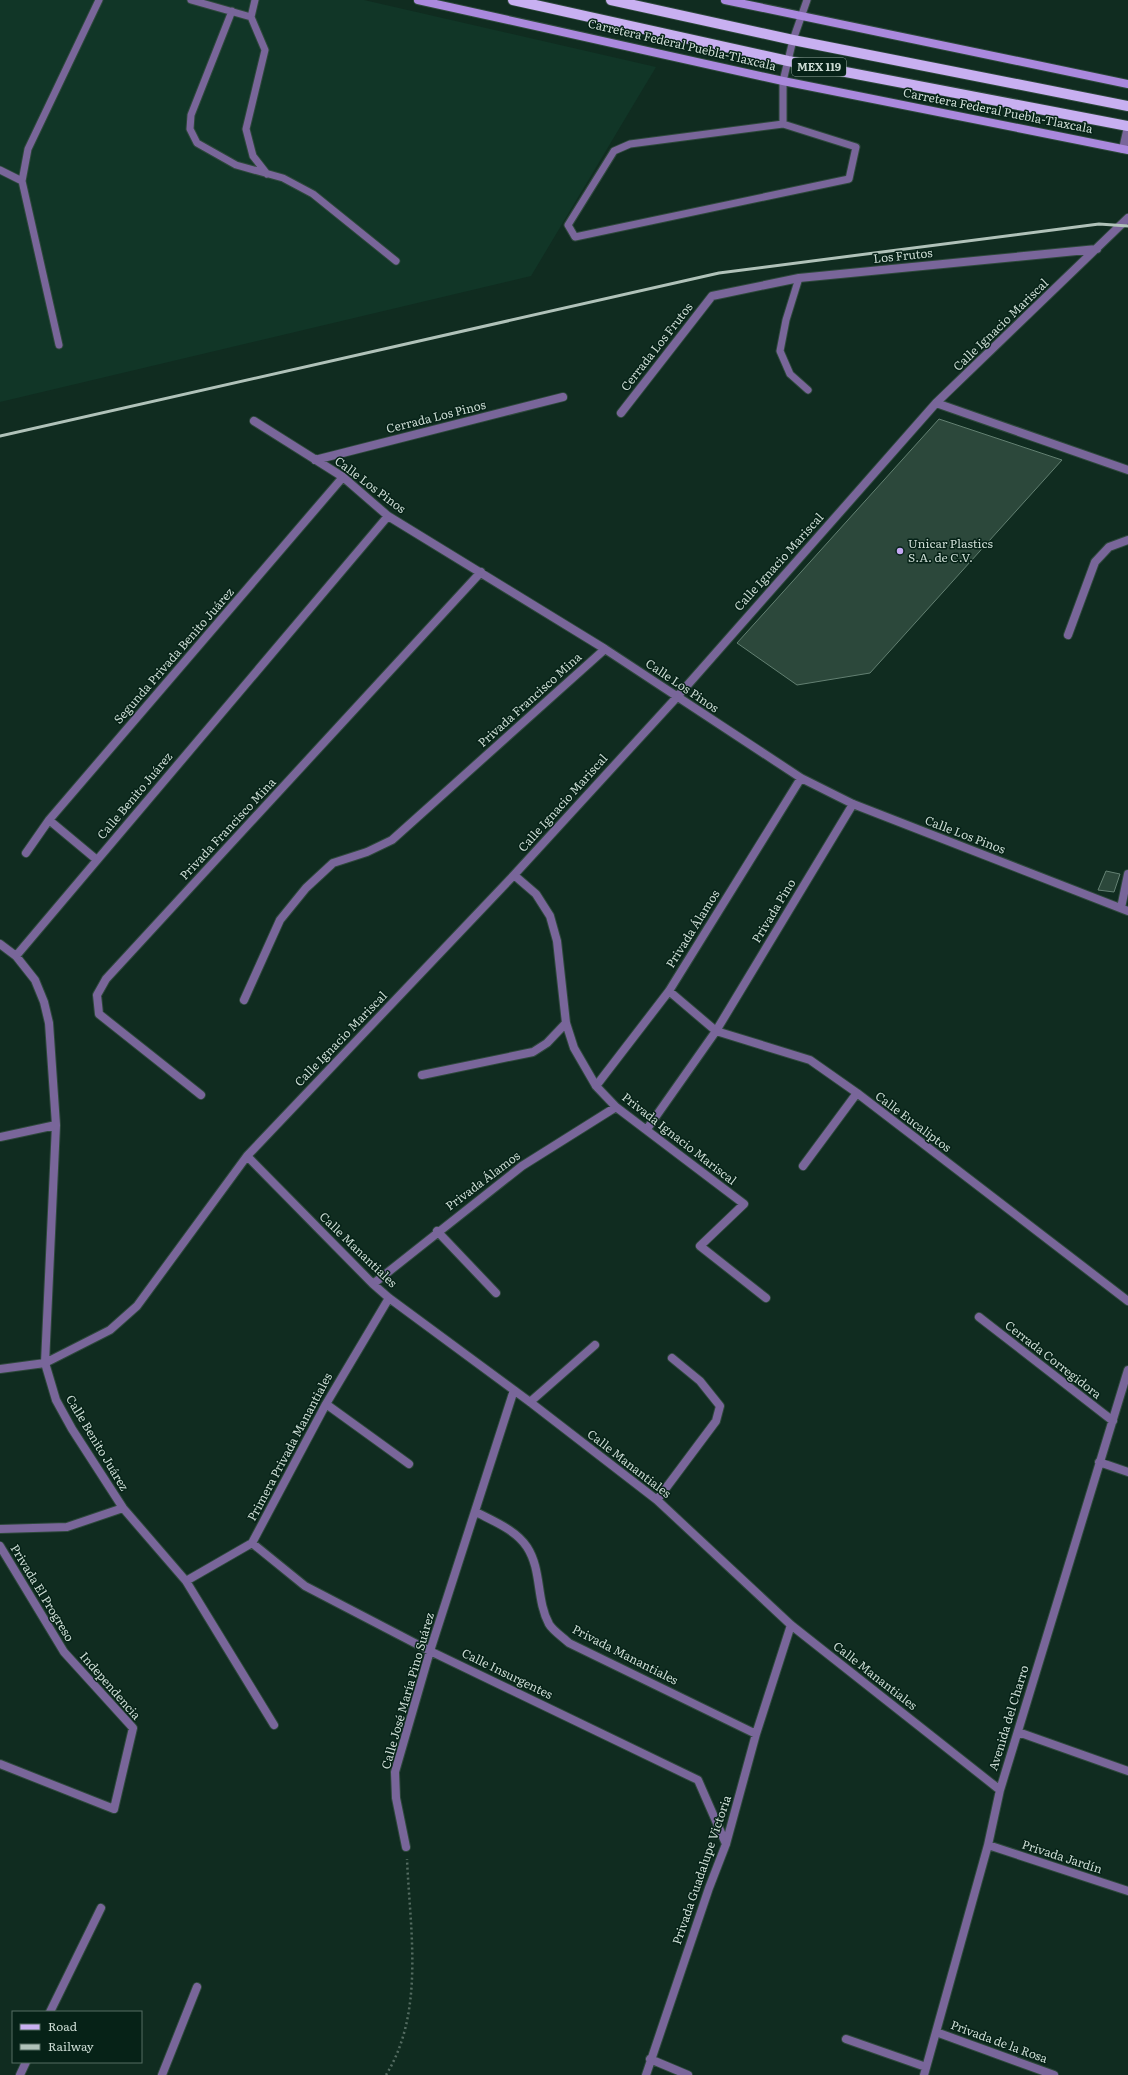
<svg xmlns="http://www.w3.org/2000/svg" width="1128" height="2075" font-family="Literata,serif">
  <style>
    .built { fill: #113627 }
    .building { fill: #2c483b; stroke: #638072 }
    .lines { fill: none; stroke-linecap: round; stroke-linejoin: round }
    .service-casing { stroke: #2e483c; stroke-width: 9 }
    .minor-casing { stroke: #2e483c; stroke-width: 10 }
    .secondary-casing { stroke: #2e483c; stroke-width: 10 }
    .primary-casing { stroke: #2e483c; stroke-width: 12 }
    .path { stroke: #546c61; stroke-width: 2.5; stroke-dasharray: 2 3; stroke-linecap: butt }
    .service { stroke: #79669a; stroke-width: 7 }
    .minor { stroke: #79669a; stroke-width: 8 }
    .secondary { stroke: #aa89dd; stroke-width: 8 }
    .primary { stroke: #c8b0f1; stroke-width: 10 }
    .rail { stroke: #b0c2b9; stroke-width: 3 }
    .poi-dot { fill: #c3a7f2; stroke: #062217; stroke-width: 1.5 }
    .labels { text-anchor: middle; stroke-width: 3; stroke-linejoin: round; paint-order: stroke }
    .shield { fill: #062217; stroke: #8fa39a; stroke-width: 1 }
    .shield-label { font-size: 11px; font-weight: bold; fill: #cadad2 }
    .street-label { font-size: 12px; fill: #cadad2; stroke: #062217 }
    .poi-label { font-size: 12px; fill: #cadad2; stroke: #062217; text-anchor: start }
  </style>
  <rect width="100%" height="100%" fill="#102c20"/>
  <path class="built" d="M0,0H364L656,67L531,276L0,402Z"/>
  <path class="building" d="M939,419L1062,460L870,673L797,685L737,643Z
    M1106,871L1120,874L1114,892L1098,890Z"/>
  <g class="lines">
    <g class="service-casing">
      <path id="service" d="M191,0L251,17L265,50L246,129L253,156L267,174
        M232,11L191,115L190,129L197,143L236,165L283,178L313,194L396,261
        M251,17L255,0
        M783,124L856,147L849,179L575,237L568,225L614,151L630,144L783,124V81L793,40L807,0
        M0,170L22,181
        M799,278L786,320L780,351L790,374L808,390
        M59,345L22,181L28,149L99,0"/>
    </g>
    <g class="minor-casing">
      <path id="minor" d="M1123,149L1128,127
        M936,403L1128,470
        M621,413L712,296L799,278L1097,249
        M254,421L343,477L388,516L605,649L801,778L853,804L1128,911
        M315,460L563,397
        M1068,635L1095,562L1109,547L1128,540
        M49,820L97,860
        M26,853L49,820L343,477
        M514,875L536,894L550,916L557,941L566,1023L574,1048L596,1086L616,1107L744,1204L700,1246L766,1298
        M1121,908L1128,874
        M0,944L16,956L35,980L44,1002L49,1023L56,1125L45,1363L56,1400L72,1429L123,1508L186,1581L274,1725
        M16,956L388,516
        M669,991L716,1031L810,1060L857,1093L1128,1301
        M244,1000L280,920L306,888L333,863L367,852L392,840L605,649
        M422,1075L533,1052L547,1043L566,1023
        M596,1086L669,991L801,778
        M201,1095L99,1014L97,995L106,979L481,572
        M647,1129L716,1031L853,804
        M0,1137L56,1125
        M247,1156L373,1284L389,1298L530,1402L657,1500L791,1625L1000,1790
        M803,1166L857,1093
        M437,1231L496,1293
        M373,1284L522,1166L616,1107
        M979,1317L1113,1421
        M0,1369L45,1363L110,1330L137,1306L247,1156L514,875L677,697L936,403L1128,218
        M530,1402L595,1345
        M326,1404L409,1464
        M1099,1462L1128,1472
        M657,1500L716,1421L720,1406L700,1381L672,1358
        M476,1512C493,1521 516,1530 527,1547C542,1570 536,1600 549,1624C553,1631 563,1637 569,1643L756,1734
        M0,1529L67,1527L123,1508
        M252,1543L305,1586L430,1651L698,1780L726,1844
        M0,1546L64,1652L133,1728L114,1809L0,1764
        M186,1581L252,1543L326,1404L389,1298
        M1018,1732L1128,1771
        M988,1845L1128,1891
        M406,1847L396,1798L395,1772L430,1651L514,1390
        M50,2012L101,1908
        M936,2032L1054,2075
        M846,2039L926,2067
        M650,2059L688,2075
        M20,2075L26,2062
        M162,2075L197,1987
        M646,2075L709,1888L726,1844L756,1734L791,1625
        M924,2075L988,1845L1000,1790L1128,1370"/>
    </g>
    <g class="secondary-casing">
      <path id="secondary" d="M418,0L783,81L1128,150
        M725,0L1128,84"/>
    </g>
    <g class="primary-casing">
      <path id="primary" d="M513,0L788,61L1128,126
        M611,0L793,40L1128,106"/>
    </g>
    <path class="path" d="M386,2075C425,2012 410,1930 407,1859"/>
    <use href="#service" class="service"/>
    <use href="#minor" class="minor"/>
    <use href="#secondary" class="secondary"/>
    <use href="#primary" class="primary"/>
    <path class="rail" d="M0,436L719,273L1099,224L1128,226"/>
  </g>
  <circle class="poi-dot" cx="900" cy="551" r="4"/>
  <g class="labels">
    <rect class="shield" x="792" y="58" width="54" height="18" rx="3"/>
    <g class="shield-label">
      <text x="819" y="71">MEX 119</text>
    </g>
    <g class="street-label">
      <text transform="translate(682 45) rotate(13)" y="4">Carretera Federal Puebla-Tlaxcala</text>
      <text transform="translate(998 111) rotate(11)" y="4">Carretera Federal Puebla-Tlaxcala</text>
      <text transform="translate(903 256) rotate(-6)" y="4">Los Frutos</text>
      <text transform="translate(1001 325) rotate(-44)" y="4">Calle Ignacio Mariscal</text>
      <text transform="translate(657 347) rotate(-52)" y="4">Cerrada Los Frutos</text>
      <text transform="translate(436 417) rotate(-14)" y="4">Cerrada Los Pinos</text>
      <text transform="translate(370 485) rotate(37)" y="4">Calle Los Pinos</text>
      <text transform="translate(779 562) rotate(-48)" y="4">Calle Ignacio Mariscal</text>
      <text transform="translate(174 656) rotate(-49)" y="4">Segunda Privada Benito Juárez</text>
      <text transform="translate(682 686) rotate(34)" y="4">Calle Los Pinos</text>
      <text transform="translate(530 700) rotate(-42)" y="4">Privada Francisco Mina</text>
      <text transform="translate(135 796) rotate(-50)" y="4">Calle Benito Juárez</text>
      <text transform="translate(563 803) rotate(-48)" y="4">Calle Ignacio Mariscal</text>
      <text transform="translate(228 829) rotate(-47)" y="4">Privada Francisco Mina</text>
      <text transform="translate(965 835) rotate(21)" y="4">Calle Los Pinos</text>
      <text transform="translate(774 911) rotate(-59)" y="4">Privada Pino</text>
      <text transform="translate(693 929) rotate(-58)" y="4">Privada Álamos</text>
      <text transform="translate(341 1039) rotate(-46)" y="4">Calle Ignacio Mariscal</text>
      <text transform="translate(913 1122) rotate(37)" y="4">Calle Eucaliptos</text>
      <text transform="translate(679 1139) rotate(38)" y="4">Privada Ignacio Mariscal</text>
      <text transform="translate(483 1181) rotate(-37)" y="4">Privada Álamos</text>
      <text transform="translate(358 1250) rotate(44)" y="4">Calle Manantiales</text>
      <text transform="translate(1053 1360) rotate(38)" y="4">Cerrada Corregidora</text>
      <text transform="translate(97 1443) rotate(59)" y="4">Calle Benito Juárez</text>
      <text transform="translate(290 1447) rotate(-62)" y="4">Primera Privada Manantiales</text>
      <text transform="translate(629 1464) rotate(38)" y="4">Calle Manantiales</text>
      <text transform="translate(42 1593) rotate(59)" y="4">Privada El Progreso</text>
      <text transform="translate(625 1655) rotate(27)" y="4">Privada Manantiales</text>
      <text transform="translate(507 1674) rotate(26)" y="4">Calle Insurgentes</text>
      <text transform="translate(875 1676) rotate(38)" y="4">Calle Manantiales</text>
      <text transform="translate(110 1686) rotate(49)" y="4">Independencia</text>
      <text transform="translate(408 1691) rotate(-74)" y="4">Calle José María Pino Suárez</text>
      <text transform="translate(1009 1718) rotate(-73)" y="4">Avenida del Charro</text>
      <text transform="translate(1062 1857) rotate(18)" y="4">Privada Jardín</text>
      <text transform="translate(702 1870) rotate(-71)" y="4">Privada Guadalupe Victoria</text>
      <text transform="translate(999 2042) rotate(20)" y="4">Privada de la Rosa</text>
    </g>
    <g class="poi-label">
      <text x="908" y="548">Unicar Plastics<tspan x="908" dy="14">S.A. de C.V.</tspan></text>
    </g>
  </g>
  <rect x="12" y="2011" width="130" height="52" fill="#062217" stroke="#546c62"/>
  <rect x="20" y="2024" width="20" height="6" fill="#c8b0f1" stroke="#546c62"/>
  <text x="48" y="2031" font-size="12" fill="#cadad2">Road</text>
  <rect x="20" y="2044" width="20" height="6" fill="#b0c2b9" stroke="#546c62"/>
  <text x="48" y="2051" font-size="12" fill="#cadad2">Railway</text>
</svg>
